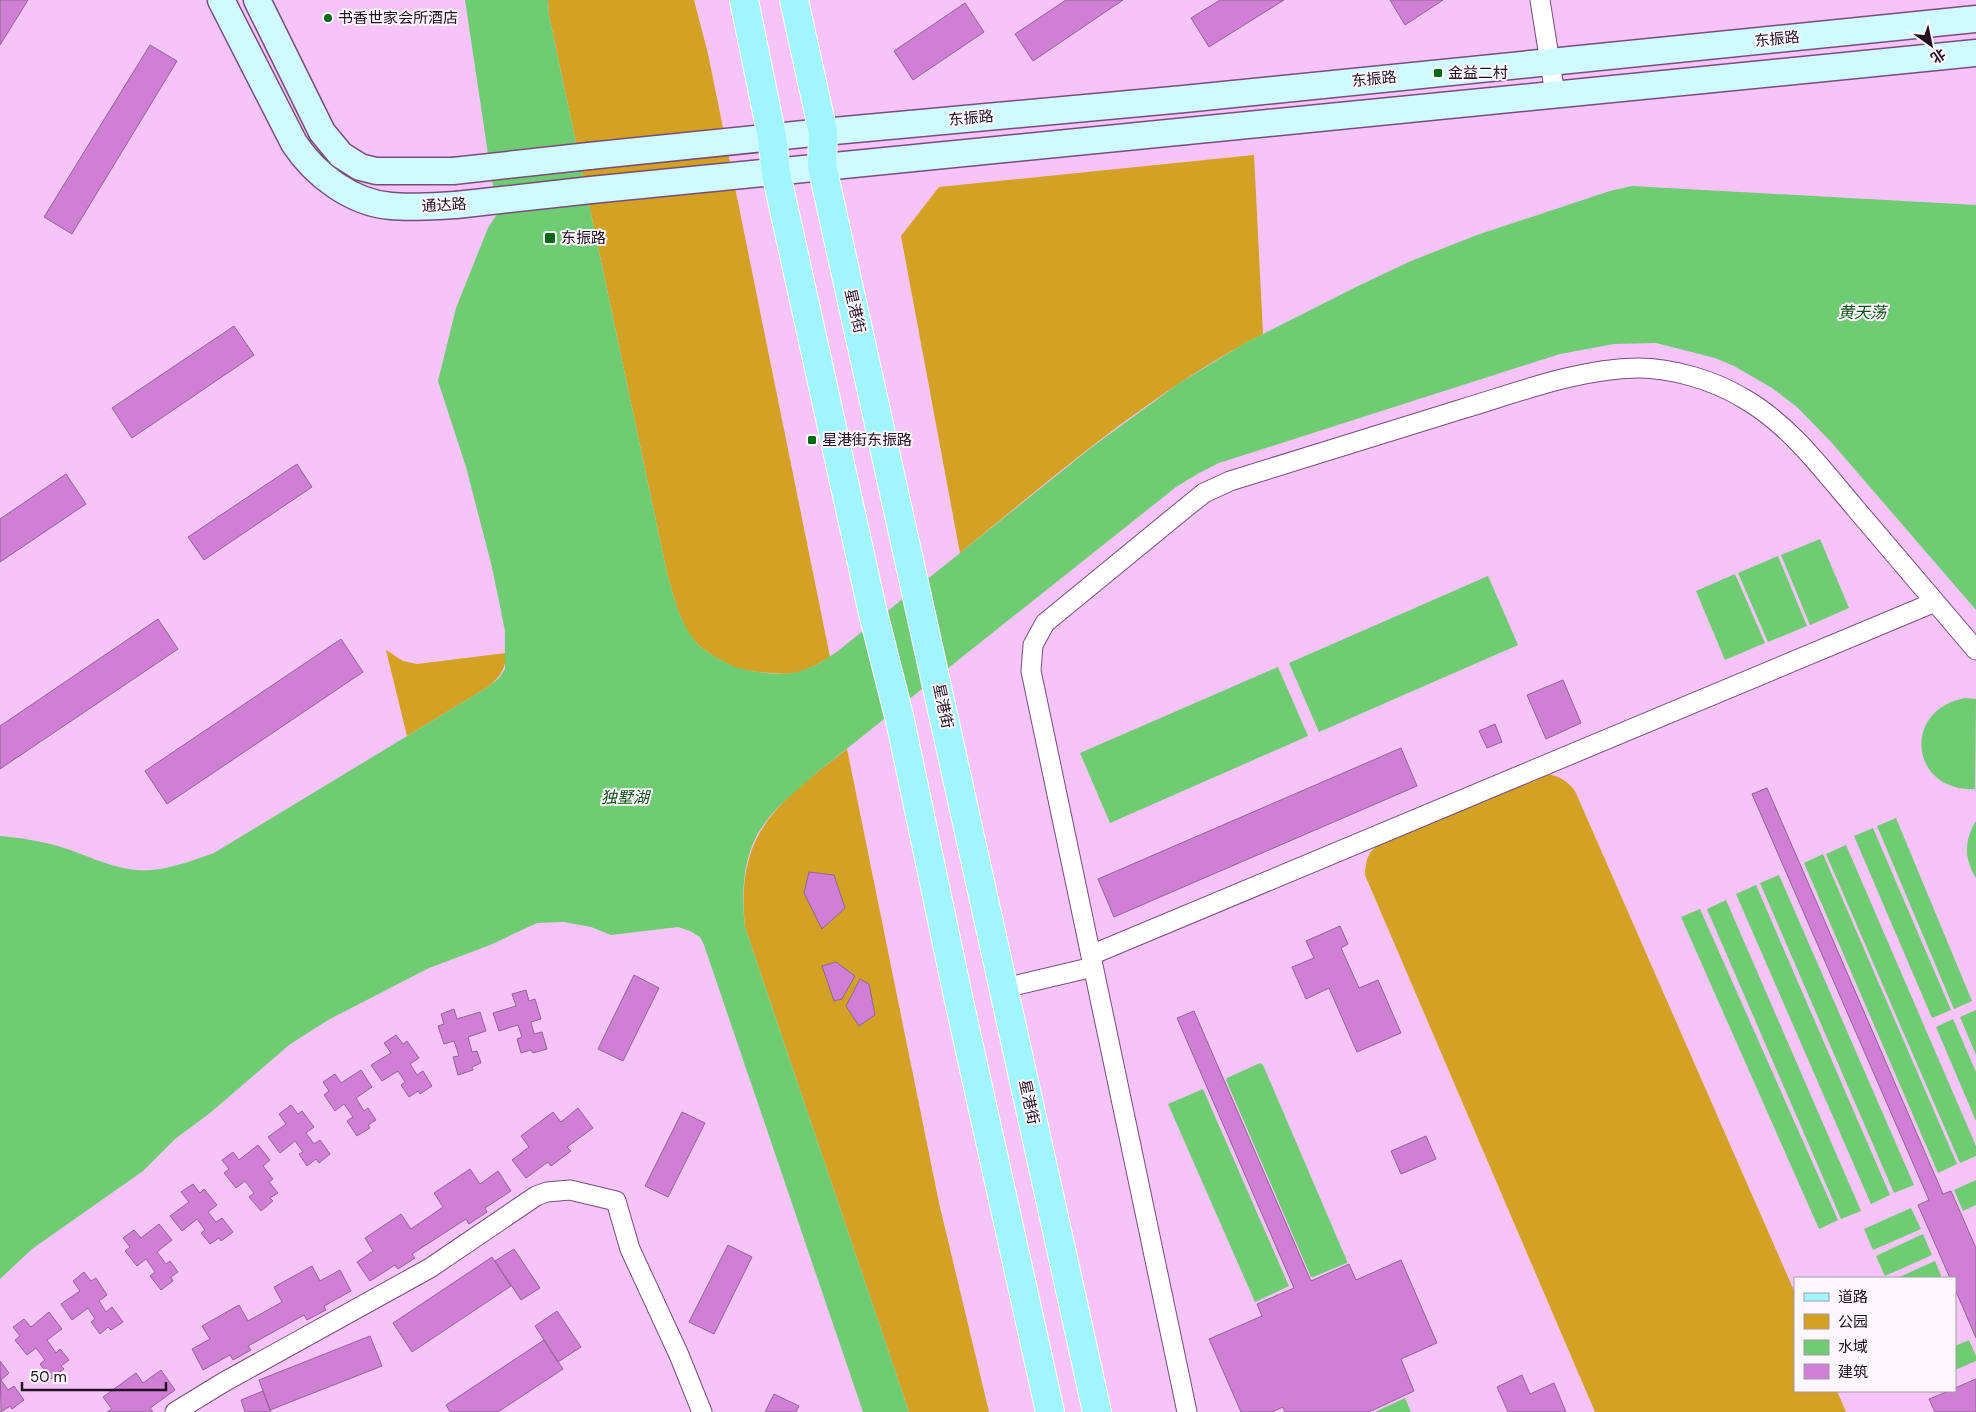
<svg xmlns="http://www.w3.org/2000/svg" width="1976" height="1412" font-family="'DM Sans','Noto Sans SC',sans-serif">
  <style>
    .green { fill: #d3a123 }
    .water { fill: #70cc73 }
    .building { fill: #d07ed6; stroke: #916594 }
    .lines { fill: none; stroke-linecap: round; stroke-linejoin: round }
    .street-casing { stroke: #784d7a; stroke-width: 21 }
    .secondary-casing { stroke: #784d7a; stroke-width: 29 }
    .primary-casing { stroke: #fff; stroke-width: 30 }
    .street { stroke: #fff; stroke-width: 19 }
    .secondary { stroke: #cffafe; stroke-width: 26 }
    .primary { stroke: #a0f5fe; stroke-width: 28 }
    .secondary-bridge-casing { stroke: #784d7a; stroke-width: 29; stroke-linecap: butt }
    .secondary-bridge { stroke: #cffafe; stroke-width: 26 }
    .poi-dot { fill: #006916; stroke: #fcf7fc; stroke-width: 2 }
    .labels { text-anchor: middle; stroke-width: 4; stroke-linejoin: round; paint-order: stroke }
    .poi-label { font-size: 15px; fill: #210f22; stroke: #fcf7fc; text-anchor: start }
    .street-label { font-size: 15px; fill: #210f22; stroke: #fcf7fc }
    .water-label { font-size: 16px; font-style: italic; fill: #0f5017; stroke: #fcf7fc }
  </style>
  <rect width="100%" height="100%" fill="#f6c4f8"/>
  <path class="green" d="M548,0H694L708,54L830,657C819,663 808,670 795,673C782,675 750,672 737,668C726,664 702,650 695,641C679,622 674,597 667,573L549,15Z
    M1254,155L1263,334C1152,391 1056,475 960,553L901,236L939,187Z
    M386,650L403,661L417,664L506,653C506,669 500,677 488,687L407,736Z
    M847,749L939,1203L989,1412H909L745,927C735,831 778,803 847,749Z
    M1548,774C1561,777 1567,781 1575,791L1795,1293V1391H1837L1846,1412H1595L1365,875C1366,858 1368,852 1382,842Z"/>
  <path class="water" d="M465,0H548L549,15L667,573C674,597 679,621 695,641C702,650 725,663 736,667C750,672 783,676 797,672C813,668 825,660 838,651L1092,447L1178,384L1245,343L1356,287L1411,261L1477,235L1610,191L1632,186L1976,205V610L1832,443L1797,407L1772,388L1734,366L1715,358L1656,343L1614,344L1560,354L1219,463L1199,473L1176,487L815,774C798,790 778,804 765,823C743,851 741,892 745,927L909,1412H863L704,945L700,937L690,931L678,927L611,935L591,927L564,922L537,923L490,945L429,968L328,1020L289,1045L210,1113L175,1139L143,1171L32,1249L0,1279V836C22,838 42,841 64,848C92,857 121,873 152,870C173,868 194,860 214,853L488,687L499,678L505,669V631L492,567L466,467L438,381L456,308L488,228L497,214Z
    M1820,539L1849,608L1810,625L1781,555Z
    M1778,556L1807,626L1768,642L1738,573Z
    M1735,574L1765,643L1725,660L1696,591Z
    M1488,576L1518,645L1319,732L1289,663Z
    M1278,667L1308,736L1110,823L1080,753Z
    M1965,698L1976,699L1975,789C1910,792 1901,710 1965,698Z
    M1896,818L1972,1001L1954,1009L1877,826Z
    M1976,821V878C1964,859 1964,840 1976,821Z
    M1873,828L1951,1010L1932,1018L1854,836Z
    M1846,845L1976,1146V1156L1960,1163L1826,854Z
    M1823,854L1957,1164L1938,1173L1804,863Z
    M1779,875L1914,1185L1894,1193L1760,883Z
    M1756,885L1890,1195L1871,1204L1736,894Z
    M1726,900L1861,1211L1841,1219L1707,909Z
    M1700,909L1838,1220L1819,1229L1681,917Z
    M1976,1010V1055L1960,1017Z
    M1953,1019L1976,1072V1121L1936,1027Z
    M1260,1063L1263,1065L1347,1261V1263L1313,1277H1311L1226,1080L1227,1078Z
    M1203,1089L1289,1286L1255,1302L1168,1104Z
    M1976,1180V1205L1963,1211L1954,1190Z
    M1911,1208L1921,1229L1873,1250L1864,1229Z
    M1923,1234L1932,1255L1885,1276L1876,1256Z
    M1935,1261L1942,1278H1897Z
    M1969,1340L1976,1356V1361L1955,1370V1346Z
    M1405,1398L1411,1412H1375Z"/>
  <path class="building" d="M0,0H28L0,45Z
    M1066,0H1123L1033,61L1015,34Z
    M1220,0H1284L1209,47L1191,18Z
    M1390,0H1443L1405,25Z
    M965,3L984,32L913,80L894,51Z
    M150,45L177,61L72,234L44,217Z
    M234,326L254,355L132,438L112,408Z
    M297,464L312,487L204,560L188,537Z
    M66,474L86,504L0,562V519Z
    M158,619L178,649L0,769V726Z
    M341,639L363,672L167,804L145,771Z
    M1563,680L1581,723L1546,739L1527,695Z
    M1495,724L1502,742L1487,748L1479,731Z
    M1401,748L1417,786L1114,917L1098,879Z
    M1767,788L1943,1194L1951,1191L1976,1248V1338L1955,1289V1278H1950L1918,1205L1929,1200L1752,794Z
    M809,872L834,875L845,908L822,929L804,893Z
    M1340,926L1348,944L1341,948L1359,988L1378,980L1401,1033L1357,1052L1329,988L1306,999L1292,967L1314,958L1306,941Z
    M836,962L855,976L842,999L834,1001L822,966Z
    M634,975L659,988L623,1061L598,1049Z
    M860,979L869,984L875,1015L859,1026L846,1006Z
    M526,990L529,1001L535,999L541,1019L531,1022L534,1034L542,1032L547,1049L533,1053L531,1050L521,1053L517,1039L522,1037L518,1025L499,1031L493,1013L516,1006L512,994Z
    M454,1009L457,1019L480,1012L486,1031L468,1037L472,1052L477,1051L481,1063L472,1067L473,1070L458,1075L453,1057L459,1056L454,1041L444,1044L438,1026L444,1024L441,1014Z
    M1194,1011L1311,1281L1349,1264L1356,1280L1401,1260L1437,1343L1401,1359L1414,1391L1369,1412H1285L1283,1407L1272,1412H1241L1209,1339L1262,1316L1257,1304L1294,1288L1177,1018Z
    M396,1035L403,1044L407,1041L419,1058L410,1064L417,1075L423,1071L432,1086L420,1094L418,1091L409,1097L401,1085L405,1082L398,1071L382,1081L371,1065L391,1053L384,1043Z
    M361,1070L372,1087L356,1098L364,1111L368,1108L376,1120L368,1125L370,1128L357,1136L347,1121L353,1117L344,1104L335,1111L324,1095L329,1091L323,1082L335,1074L341,1083Z
    M291,1105L298,1114L302,1111L314,1127L306,1133L314,1144L320,1140L330,1154L319,1163L316,1159L307,1166L299,1154L303,1152L295,1141L280,1153L268,1137L286,1124L279,1114Z
    M578,1108L593,1128L567,1147L571,1151L551,1166L548,1162L526,1178L512,1160L529,1147L521,1136L553,1112L561,1122Z
    M682,1112L705,1123L668,1197L645,1186Z
    M1426,1136L1436,1159L1401,1174L1391,1151Z
    M258,1145L270,1160L263,1166L273,1179L269,1182L278,1193L270,1198L273,1201L261,1211L249,1197L254,1193L245,1181L236,1188L224,1173L229,1169L222,1160L233,1152L239,1160Z
    M470,1169L480,1184L498,1171L511,1191L485,1208L487,1212L469,1224L466,1219L412,1254L415,1258L398,1269L395,1265L370,1281L357,1262L373,1251L365,1238L401,1214L411,1229L443,1207L434,1193Z
    M193,1184L200,1193L204,1189L217,1205L208,1212L216,1222L222,1218L233,1232L221,1241L219,1238L210,1244L201,1233L205,1230L197,1219L182,1231L170,1216L189,1202L181,1192Z
    M159,1224L172,1240L157,1252L166,1264L170,1261L178,1272L171,1277L173,1281L161,1290L150,1276L155,1272L146,1259L137,1266L125,1251L130,1247L123,1238L134,1230L141,1238Z
    M728,1245L752,1257L714,1334L689,1322Z
    M514,1249L540,1288L521,1300L495,1261Z
    M492,1257L511,1286L412,1352L393,1323Z
    M312,1266L320,1281L340,1270L351,1291L324,1306L326,1310L307,1320L304,1315L248,1346L251,1350L233,1360L230,1355L203,1370L192,1349L210,1339L202,1326L239,1305L248,1321L282,1302L274,1287Z
    M84,1272L91,1281L96,1278L107,1295L99,1301L106,1312L112,1307L123,1322L111,1330L108,1327L100,1334L91,1322L95,1319L88,1308L72,1320L61,1304L80,1291L73,1281Z
    M557,1311L581,1347L558,1362L535,1326Z
    M49,1312L62,1329L47,1340L56,1353L60,1349L69,1360L61,1366L64,1369L51,1379L40,1364L45,1360L36,1348L27,1355L15,1340L20,1336L13,1327L24,1319L31,1327Z
    M370,1336L382,1366L270,1410L259,1380Z
    M544,1340L563,1369L498,1412H450L446,1405Z
    M0,1361L9,1373L1,1380L8,1390L14,1386L24,1400L12,1409L10,1406L1,1412Z
    M161,1370L175,1390L150,1408L153,1412H107L112,1409L103,1397L136,1373L143,1383Z
    M1522,1375L1530,1394L1554,1383L1566,1412H1508L1497,1387Z
    M1976,1379V1412H1935L1929,1399L1949,1391H1955V1388Z
    M263,1391L271,1412H245L241,1400Z
    M774,1394L799,1406L796,1412H765Z"/>
  <g class="lines">
    <g class="street-casing">
      <path id="street" d="M1540,0L1555,94
        M1091,955L1935,602
        M1004,988L1093,967
        M175,1412L224,1382L430,1268L536,1196L547,1192L570,1190L616,1201L630,1249L679,1355L702,1412
        M1187,1412L1031,671L1033,645L1045,623L1189,505L1204,493L1230,481C1307,457 1385,433 1462,409C1519,392 1577,369 1638,368C1672,368 1713,380 1743,398C1789,424 1822,469 1856,509C1896,556 1936,603 1976,650"/>
    </g>
    <g class="secondary-casing">
      <path id="secondary" d="M221,0L294,143C315,175 352,203 391,206C412,208 434,206 456,205
        M257,0L322,132L341,155L360,167L376,171H453
        M589,156L823,132L1184,99L1976,19
        M591,190L1976,53"/>
    </g>
    <g class="primary-casing">
      <path id="primary" d="M744,0L772,137L776,173L872,609L900,720L959,1001L1050,1412
        M794,0L823,132L822,166L1097,1412"/>
    </g>
    <use href="#street" class="street"/>
    <use href="#secondary" class="secondary"/>
    <use href="#primary" class="primary"/>
    <g class="secondary-bridge-casing">
      <path id="secondary-bridge" d="M453,171L589,156
        M456,205L591,190"/>
    </g>
    <use href="#secondary-bridge" class="secondary-bridge"/>
  </g>
  <g class="poi-dot">
    <circle cx="328" cy="18" r="5"/>
    <rect x="1433" y="68" width="10" height="10" rx="2.5"/>
    <rect x="544" y="232" width="12" height="12" rx="2.5"/>
    <rect x="807" y="435" width="10" height="10" rx="2.5"/>
  </g>
  <g class="labels">
    <g class="poi-label">
      <text x="338" y="23">书香世家会所酒店</text>
      <text x="1448" y="78">金益二村</text>
      <text x="561" y="243">东振路</text>
      <text x="822" y="445">星港街东振路</text>
    </g>
    <g class="street-label">
      <text transform="translate(1777 39) rotate(-6)" y="5">东振路</text>
      <text transform="translate(1374 79) rotate(-6)" y="5">东振路</text>
      <text transform="translate(971 118) rotate(-5)" y="5">东振路</text>
      <text transform="translate(444 205) rotate(-3)" y="5">通达路</text>
      <text transform="translate(855 311) rotate(77)" y="5">星港街</text>
      <text transform="translate(943 706) rotate(78)" y="5">星港街</text>
      <text transform="translate(1029 1102) rotate(78)" y="5">星港街</text>
    </g>
    <g class="water-label">
      <text x="1862" y="318">黄天荡</text>
      <text x="625" y="803">独墅湖</text>
    </g>
  </g>
  <rect x="1794" y="1277" width="162" height="115" fill="#fcf7fc" stroke="#a49aa5"/>
  <rect x="1804" y="1293" width="25" height="8" fill="#a0f5fe" stroke="#a49aa5"/>
  <text x="1838" y="1302" font-size="15" fill="#210f22">道路</text>
  <rect x="1804" y="1314" width="25" height="15" fill="#d3a123" stroke="#a49aa5"/>
  <text x="1838" y="1327" font-size="15" fill="#210f22">公园</text>
  <rect x="1804" y="1340" width="25" height="15" fill="#70cc73" stroke="#a49aa5"/>
  <text x="1838" y="1352" font-size="15" fill="#210f22">水域</text>
  <rect x="1804" y="1364" width="25" height="15" fill="#d07ed6" stroke="#a49aa5"/>
  <text x="1838" y="1377" font-size="15" fill="#210f22">建筑</text>
  <g transform="translate(1931 45) rotate(147)" stroke="#fcf7fc" stroke-width="4" paint-order="stroke">
  <path d="M0-4L9 19L0 12L-9 19Z" fill="#210f22"/>
  <text y="-8" font-size="14" font-weight="bold" text-anchor="middle" fill="#210f22">北</text>
  </g>
  <path d="M22 1382v8h144v-8" fill="none" stroke="#210f22" stroke-width="2.5"/>
  <text x="30" y="1382" font-size="15" fill="#210f22" stroke="#fcf7fc" stroke-width="4" paint-order="stroke">50 m</text>
</svg>
